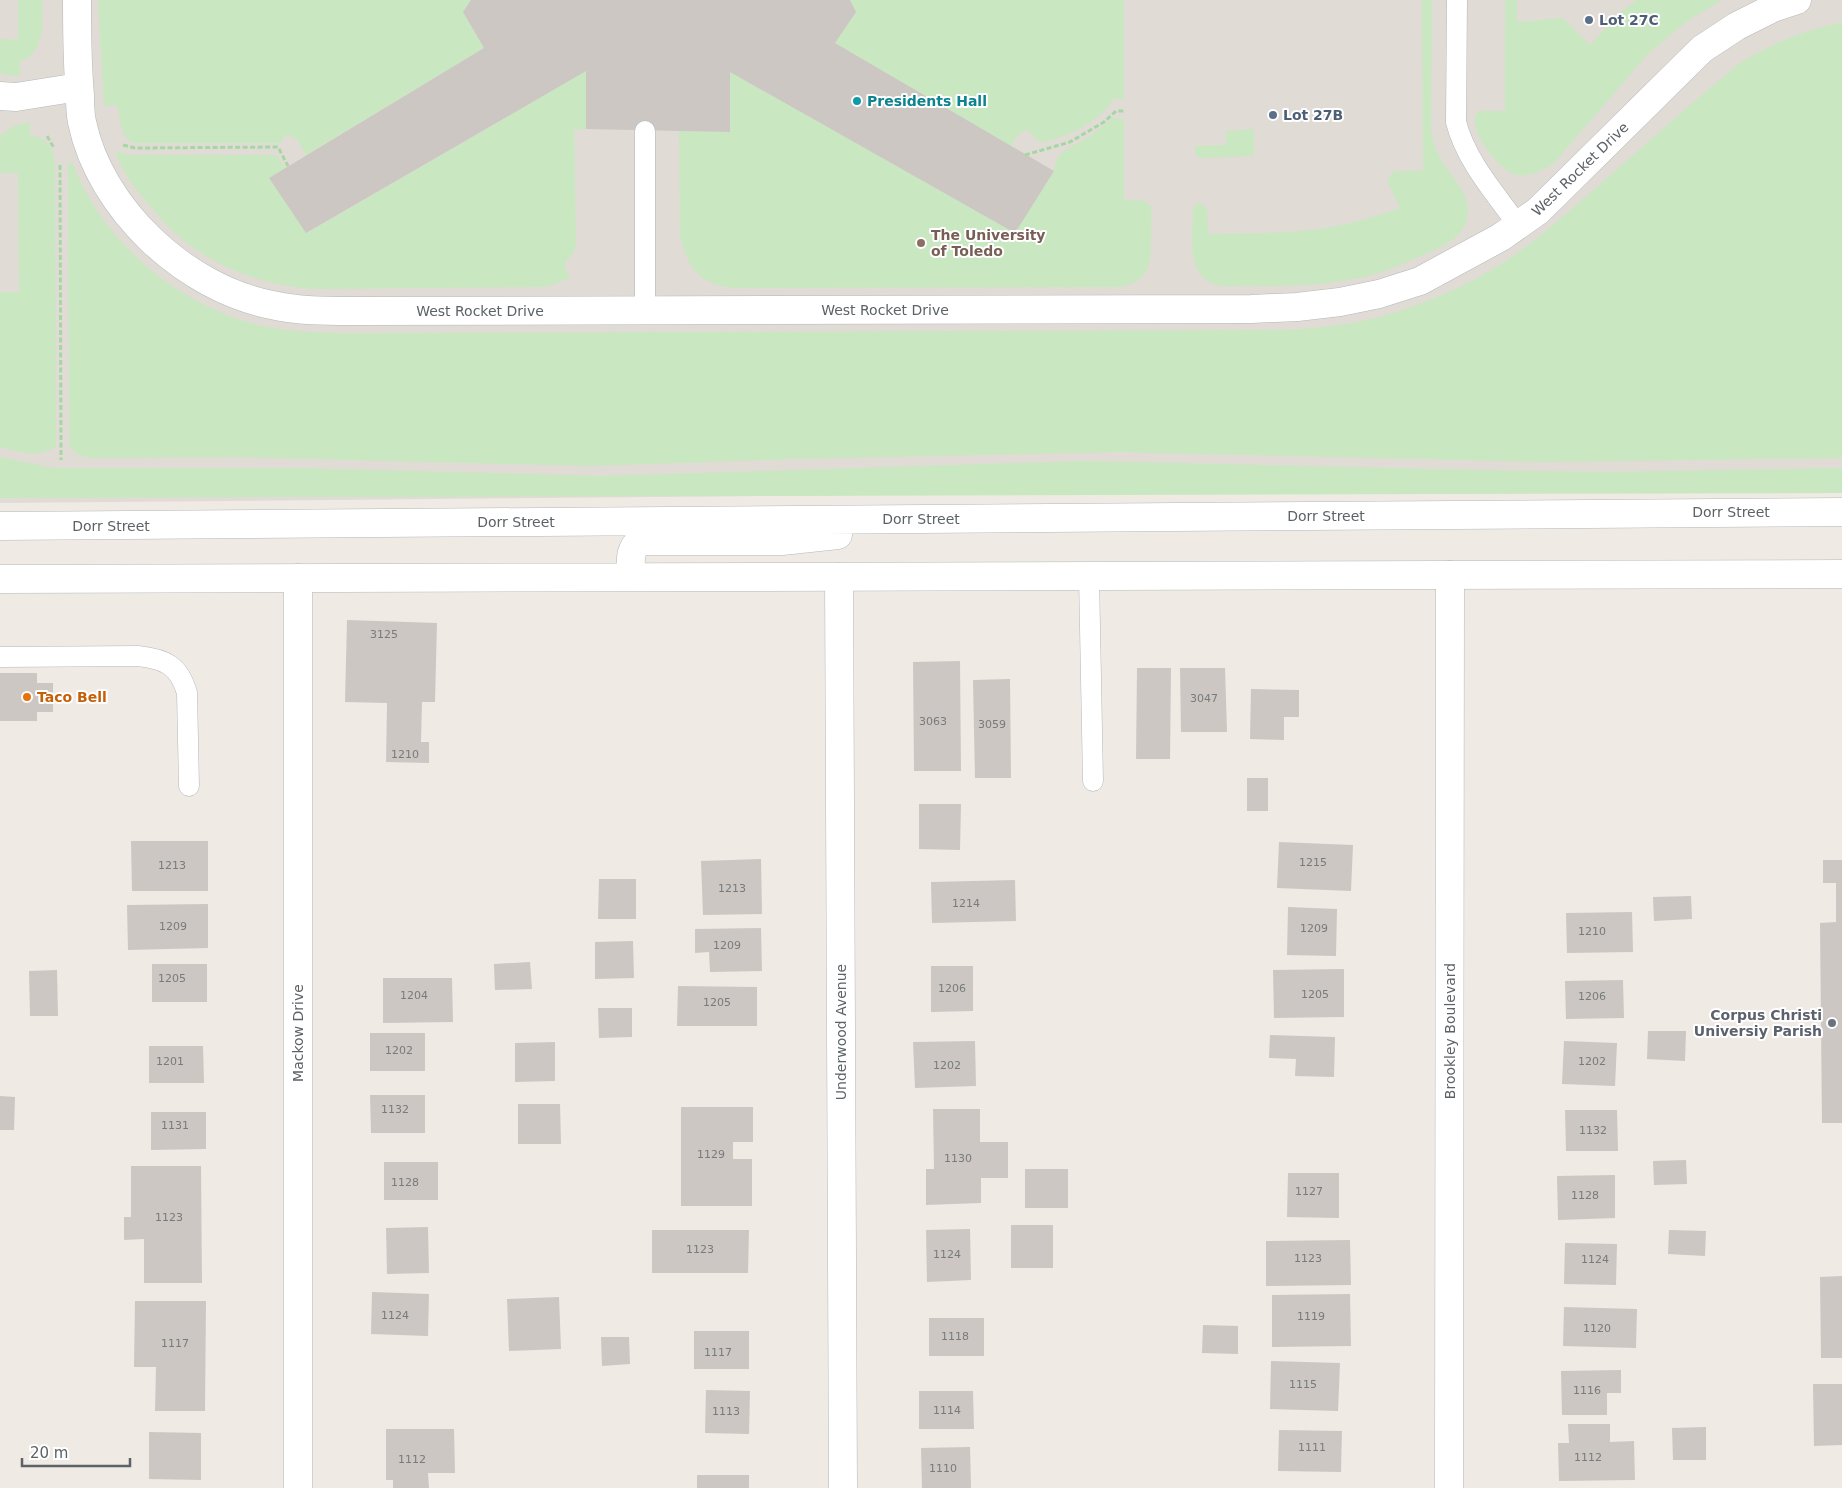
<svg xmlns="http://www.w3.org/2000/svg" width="1842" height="1488" font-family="'DejaVu Sans',sans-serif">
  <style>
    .education { fill: #e1dbd5 }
    .green { fill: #c9e7c0 }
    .building { fill: #ccc7c3 }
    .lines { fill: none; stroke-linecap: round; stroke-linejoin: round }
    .lane-casing { stroke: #b4b8bb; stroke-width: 21 }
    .street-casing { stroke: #b4b8bb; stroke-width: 29 }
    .secondary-casing { stroke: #b3b9bc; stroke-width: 29 }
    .path { stroke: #a2d9a3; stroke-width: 3; stroke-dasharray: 5 2.5; stroke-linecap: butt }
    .lane { stroke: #fff; stroke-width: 20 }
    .street { stroke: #fff; stroke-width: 28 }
    .secondary { stroke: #fff; stroke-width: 28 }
    .service-dot { fill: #5c6f8a; stroke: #fff; stroke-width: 2 }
    .culture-dot { fill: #0f9aa8; stroke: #fff; stroke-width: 2 }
    .education-dot { fill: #8d6e63; stroke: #fff; stroke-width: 2 }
    .food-dot { fill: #e8710a; stroke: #fff; stroke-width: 2 }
    .worship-dot { fill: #6b7280; stroke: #fff; stroke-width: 2 }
    .labels { text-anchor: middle; stroke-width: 4; stroke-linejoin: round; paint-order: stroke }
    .number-label { font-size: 11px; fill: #787b7c }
    .service-label { font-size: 14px; font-weight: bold; fill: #4e5e75; stroke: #fff; text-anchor: start }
    .culture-label { font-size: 14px; font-weight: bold; fill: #0d838f; stroke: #fff; text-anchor: start }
    .street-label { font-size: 14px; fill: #5c6265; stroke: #fff }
    .education-label { font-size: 14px; font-weight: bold; fill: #785e54; stroke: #fff; text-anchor: start }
    .food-label { font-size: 14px; font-weight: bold; fill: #c56008; stroke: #fff; text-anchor: start }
    .worship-label { font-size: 14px; font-weight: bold; fill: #5b616d; stroke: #fff; text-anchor: end }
  </style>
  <rect width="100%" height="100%" fill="#efeae4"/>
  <path class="education" d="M0,0H1842V486L0,503Z"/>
  <path class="green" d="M18,0H42C43,23 45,53 19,62L21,75L10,76L0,73V39L18,40Z
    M98,0H471L463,12L484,48L306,155L296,138L288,135L283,137L281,143H135C120,140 120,117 117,105L104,106Z
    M850,0H1124V99H1113C1105,119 1060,142 1039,142L1030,132L1026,130C1017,133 1015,139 1011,147L835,43L856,12Z
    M1422,0H1432L1431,131C1433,138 1434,145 1437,152C1446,173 1474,194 1467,219C1462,239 1442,247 1425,254C1406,263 1385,272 1365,277C1327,285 1287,287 1248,286C1234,286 1216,289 1205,279C1187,264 1193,231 1193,210V207L1199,203L1207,208L1208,234C1245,233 1282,234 1319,229C1347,225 1374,217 1400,208L1388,183L1389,176L1395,171H1423Z
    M1505,0H1517V22L1563,18L1590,45L1623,10L1637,0H1722L1686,22L1648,54L1553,164C1541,171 1530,177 1516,175C1500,172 1463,126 1479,111H1505Z
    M1842,22V458L1545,462L1118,452L794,459L592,466L238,457L90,458L78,455L69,446L68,162H72C102,241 174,302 254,324C294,334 335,333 376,333L1290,330C1329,327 1368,323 1405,309C1441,297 1478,280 1510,258C1541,237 1569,211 1598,186C1645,145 1692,102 1741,62C1776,42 1803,31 1842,22Z
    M586,71V129L574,130L576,246L573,253L565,263V269L570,278L546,287L315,289C263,285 211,267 173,231C165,224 159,216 152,208C137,192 122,172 115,151L129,155H277L285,168L269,178L307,233Z
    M730,72L1015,233L1054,171L1056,160L1062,152L1092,135L1112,118L1124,119V200C1134,201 1144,198 1151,206C1152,217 1151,228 1151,238C1151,264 1150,280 1121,287L733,288C699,284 686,266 680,234L679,131L730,132Z
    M25,123H30V136C46,136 54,149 55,163L56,446C38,459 20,452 0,447V292H19L18,173H0V136L14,126Z
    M1254,129V153L1252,156L1203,158H1199L1196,155L1195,146L1226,145V131Z
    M0,457L40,465L45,467L57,468H297L600,476L1085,461L1531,471L1613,472L1842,468V493L0,498Z"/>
  <path class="building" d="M471,0H850L856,12L835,43L1054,171L1015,233L730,72V132L586,129V71L306,233L269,178L484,48L463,12Z
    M347,620L437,623L435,702H422L421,742H429V763L386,762L387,703L345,702Z
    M960,661L961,771H914L913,662Z
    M1137,668H1171L1170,759H1136Z
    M1180,668H1225L1227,732H1181Z
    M0,673H37V683H53V712H37V721H0Z
    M1010,679L1011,778H975L973,680Z
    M1251,689L1299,690V717H1284V740L1250,739Z
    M1247,778H1268V811H1247Z
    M919,804H961L960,850L919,849Z
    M131,841H208V891H132Z
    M1279,842L1353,845L1351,891L1277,888Z
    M761,859L762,914L703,915L701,861Z
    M1823,860H1842V1123H1822L1820,923L1836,922V883H1823Z
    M599,879H636V919H598Z
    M1015,880L1016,921L932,923L931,882Z
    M1691,896L1692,919L1654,921L1653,897Z
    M208,904V948L128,950L127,905Z
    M1288,907L1337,909L1336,956L1287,955Z
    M1632,912L1633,952L1567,953L1566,913Z
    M761,928L762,971L710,972L709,952L695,953V929Z
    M633,941L634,978L595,979V942Z
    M530,962L532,989L495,990L494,964Z
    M152,964H207V1002H152Z
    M931,966H973V1011L931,1012Z
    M1344,969V1017L1274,1018L1273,970Z
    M57,970L58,1016H30L29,971Z
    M383,978H452L453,1022L383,1023Z
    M1623,980L1624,1018L1566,1019L1565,981Z
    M678,986L757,987V1026H677Z
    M598,1008H632V1037L599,1038Z
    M1648,1031H1686L1685,1061L1647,1059Z
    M370,1033H425V1071H370Z
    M1270,1035L1335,1037L1334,1077L1295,1076L1296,1059L1269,1058Z
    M975,1041L976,1086L915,1088L913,1042Z
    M1564,1041L1617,1043L1615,1086L1562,1084Z
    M555,1042V1081L515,1082V1043Z
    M149,1046H203L204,1083H149Z
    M370,1095H425V1133H371Z
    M0,1096L15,1097L14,1130H0Z
    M518,1104H560L561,1144H518Z
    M681,1107H753V1142H733V1159H752V1206H681Z
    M933,1109H980V1142H1008V1178H981V1203L926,1205V1169H934Z
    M1565,1110H1617L1618,1151H1566Z
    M151,1112H206V1149L151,1150Z
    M1686,1160L1687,1184L1654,1185L1653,1161Z
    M384,1162H438V1200H384Z
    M131,1166H201L202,1283H144V1239L124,1240V1217H131Z
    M1025,1169H1068V1208H1025Z
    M1288,1173H1339V1218L1287,1217Z
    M1615,1175V1218L1558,1220L1557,1176Z
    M1011,1225H1053V1268H1011Z
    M428,1227L429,1273L387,1274L386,1228Z
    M970,1229L971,1280L927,1282L926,1230Z
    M652,1230H749L748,1273H652Z
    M1669,1230L1706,1231L1705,1256L1668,1254Z
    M1350,1240L1351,1285L1266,1286V1241Z
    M1565,1243L1617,1244L1616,1285L1564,1284Z
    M1842,1276V1358H1821L1820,1277Z
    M372,1292L429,1294L428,1336L371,1334Z
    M1350,1294L1351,1346L1272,1347V1295Z
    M559,1297L561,1349L509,1351L507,1299Z
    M135,1301H206L205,1411H155L156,1367H134Z
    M1564,1307L1637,1309L1636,1348L1563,1346Z
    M929,1318H984V1356H929Z
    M1203,1325L1238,1326V1354L1202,1353Z
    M694,1331H749V1369H694Z
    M601,1337H629L630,1364L602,1366Z
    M1271,1361L1340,1363L1338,1411L1270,1409Z
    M1621,1370V1393H1607V1415H1562L1561,1371Z
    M1813,1384H1842V1445L1814,1446Z
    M706,1390L750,1391L749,1434L705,1433Z
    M919,1391H973L974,1429H919Z
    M1568,1424H1610V1442L1634,1441L1635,1480L1559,1481L1558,1443H1569Z
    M1706,1427V1460H1673L1672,1428Z
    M386,1429H454L455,1473H428L429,1488H393V1480H386Z
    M1279,1430L1342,1431L1341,1472L1278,1471Z
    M149,1432L201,1433V1480L149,1479Z
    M970,1447L971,1488H922L921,1448Z
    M697,1475H749V1488H697Z"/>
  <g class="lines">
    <g class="lane-casing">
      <path id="lane" d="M1457,0L1456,122C1466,161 1495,193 1518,225
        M645,131V310
        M1089,576L1093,781
        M0,657L138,656C165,659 179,665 187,693L189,786"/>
    </g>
    <g class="street-casing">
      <path id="street" d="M77,0C77,32 77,63 80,95C80,104 80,113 82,122C100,209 185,288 272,305C298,311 325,311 351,311L1251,309L1297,307L1340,302L1379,294L1420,281L1501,237L1538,211L1702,49L1737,26L1773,8L1797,0
        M0,96L16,97L79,87
        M839,577L843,1488
        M298,578V1488
        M1449,1488L1450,575"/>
    </g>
    <g class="secondary-casing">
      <path id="secondary" d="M0,526L1842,512
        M631,577C631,563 628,548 641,541H782L838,535
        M0,579L1842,574"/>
    </g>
    <path class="path" d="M47,136L54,148
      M123,145L135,148L278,147L288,166
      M1025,155L1070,142L1104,122L1116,111H1124
      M60,165L61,460"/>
    <use href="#lane" class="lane"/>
    <use href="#street" class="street"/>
    <use href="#secondary" class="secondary"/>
  </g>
  <g class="service-dot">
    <circle cx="1589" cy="20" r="5"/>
    <circle cx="1273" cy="115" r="5"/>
  </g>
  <circle class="culture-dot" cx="857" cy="101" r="5"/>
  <circle class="education-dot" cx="921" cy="243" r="5"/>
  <circle class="food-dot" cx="27" cy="697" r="5"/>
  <circle class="worship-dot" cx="1832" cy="1023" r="5"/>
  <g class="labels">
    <g class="number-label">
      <text x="384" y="638">3125</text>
      <text x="1204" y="702">3047</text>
      <text x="933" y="725">3063</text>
      <text x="992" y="728">3059</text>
      <text x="405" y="758">1210</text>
      <text x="1313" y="866">1215</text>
      <text x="172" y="869">1213</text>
      <text x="732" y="892">1213</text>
      <text x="966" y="907">1214</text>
      <text x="173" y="930">1209</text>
      <text x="1314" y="932">1209</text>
      <text x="1592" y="935">1210</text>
      <text x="727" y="949">1209</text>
      <text x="172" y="982">1205</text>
      <text x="952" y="992">1206</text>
      <text x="1315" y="998">1205</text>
      <text x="414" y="999">1204</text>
      <text x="1592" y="1000">1206</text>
      <text x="717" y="1006">1205</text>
      <text x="399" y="1054">1202</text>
      <text x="170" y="1065">1201</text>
      <text x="1592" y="1065">1202</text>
      <text x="947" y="1069">1202</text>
      <text x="395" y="1113">1132</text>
      <text x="175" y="1129">1131</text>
      <text x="1593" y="1134">1132</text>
      <text x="711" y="1158">1129</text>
      <text x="958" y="1162">1130</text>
      <text x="405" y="1186">1128</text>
      <text x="1309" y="1195">1127</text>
      <text x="1585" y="1199">1128</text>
      <text x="169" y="1221">1123</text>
      <text x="700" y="1253">1123</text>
      <text x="947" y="1258">1124</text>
      <text x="1308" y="1262">1123</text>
      <text x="1595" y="1263">1124</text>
      <text x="395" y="1319">1124</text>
      <text x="1311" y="1320">1119</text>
      <text x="1597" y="1332">1120</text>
      <text x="955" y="1340">1118</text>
      <text x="175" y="1347">1117</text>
      <text x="718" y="1356">1117</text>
      <text x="1303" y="1388">1115</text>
      <text x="1587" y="1394">1116</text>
      <text x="947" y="1414">1114</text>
      <text x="726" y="1415">1113</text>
      <text x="1312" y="1451">1111</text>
      <text x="1588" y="1461">1112</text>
      <text x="412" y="1463">1112</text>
      <text x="943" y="1472">1110</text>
    </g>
    <g class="service-label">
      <text x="1599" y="25">Lot 27C</text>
      <text x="1283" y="120">Lot 27B</text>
    </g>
    <g class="culture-label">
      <text x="867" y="106">Presidents Hall</text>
    </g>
    <g class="street-label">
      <text transform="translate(1580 169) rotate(-44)" y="5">West Rocket Drive</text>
      <text x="885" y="315">West Rocket Drive</text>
      <text x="480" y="316">West Rocket Drive</text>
      <text x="1731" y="517">Dorr Street</text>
      <text x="1326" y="521">Dorr Street</text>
      <text x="921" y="524">Dorr Street</text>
      <text x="516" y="527">Dorr Street</text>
      <text x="111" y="531">Dorr Street</text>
      <text transform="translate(1450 1031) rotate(-90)" y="5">Brookley Boulevard</text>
      <text transform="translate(841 1032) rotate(-90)" y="5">Underwood Avenue</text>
      <text transform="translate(298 1033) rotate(-90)" y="5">Mackow Drive</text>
    </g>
    <g class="education-label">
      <text x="931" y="240">The University<tspan x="931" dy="16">of Toledo</tspan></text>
    </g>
    <g class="food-label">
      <text x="37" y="702">Taco Bell</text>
    </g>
    <g class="worship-label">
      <text x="1822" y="1020">Corpus Christi<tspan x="1822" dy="16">Universiy Parish</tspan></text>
    </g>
  </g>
  <path d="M22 1458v8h108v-8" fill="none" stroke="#5c6265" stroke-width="2.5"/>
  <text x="30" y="1458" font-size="15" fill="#5c6265" stroke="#ffffff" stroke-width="4" paint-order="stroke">20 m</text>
</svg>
